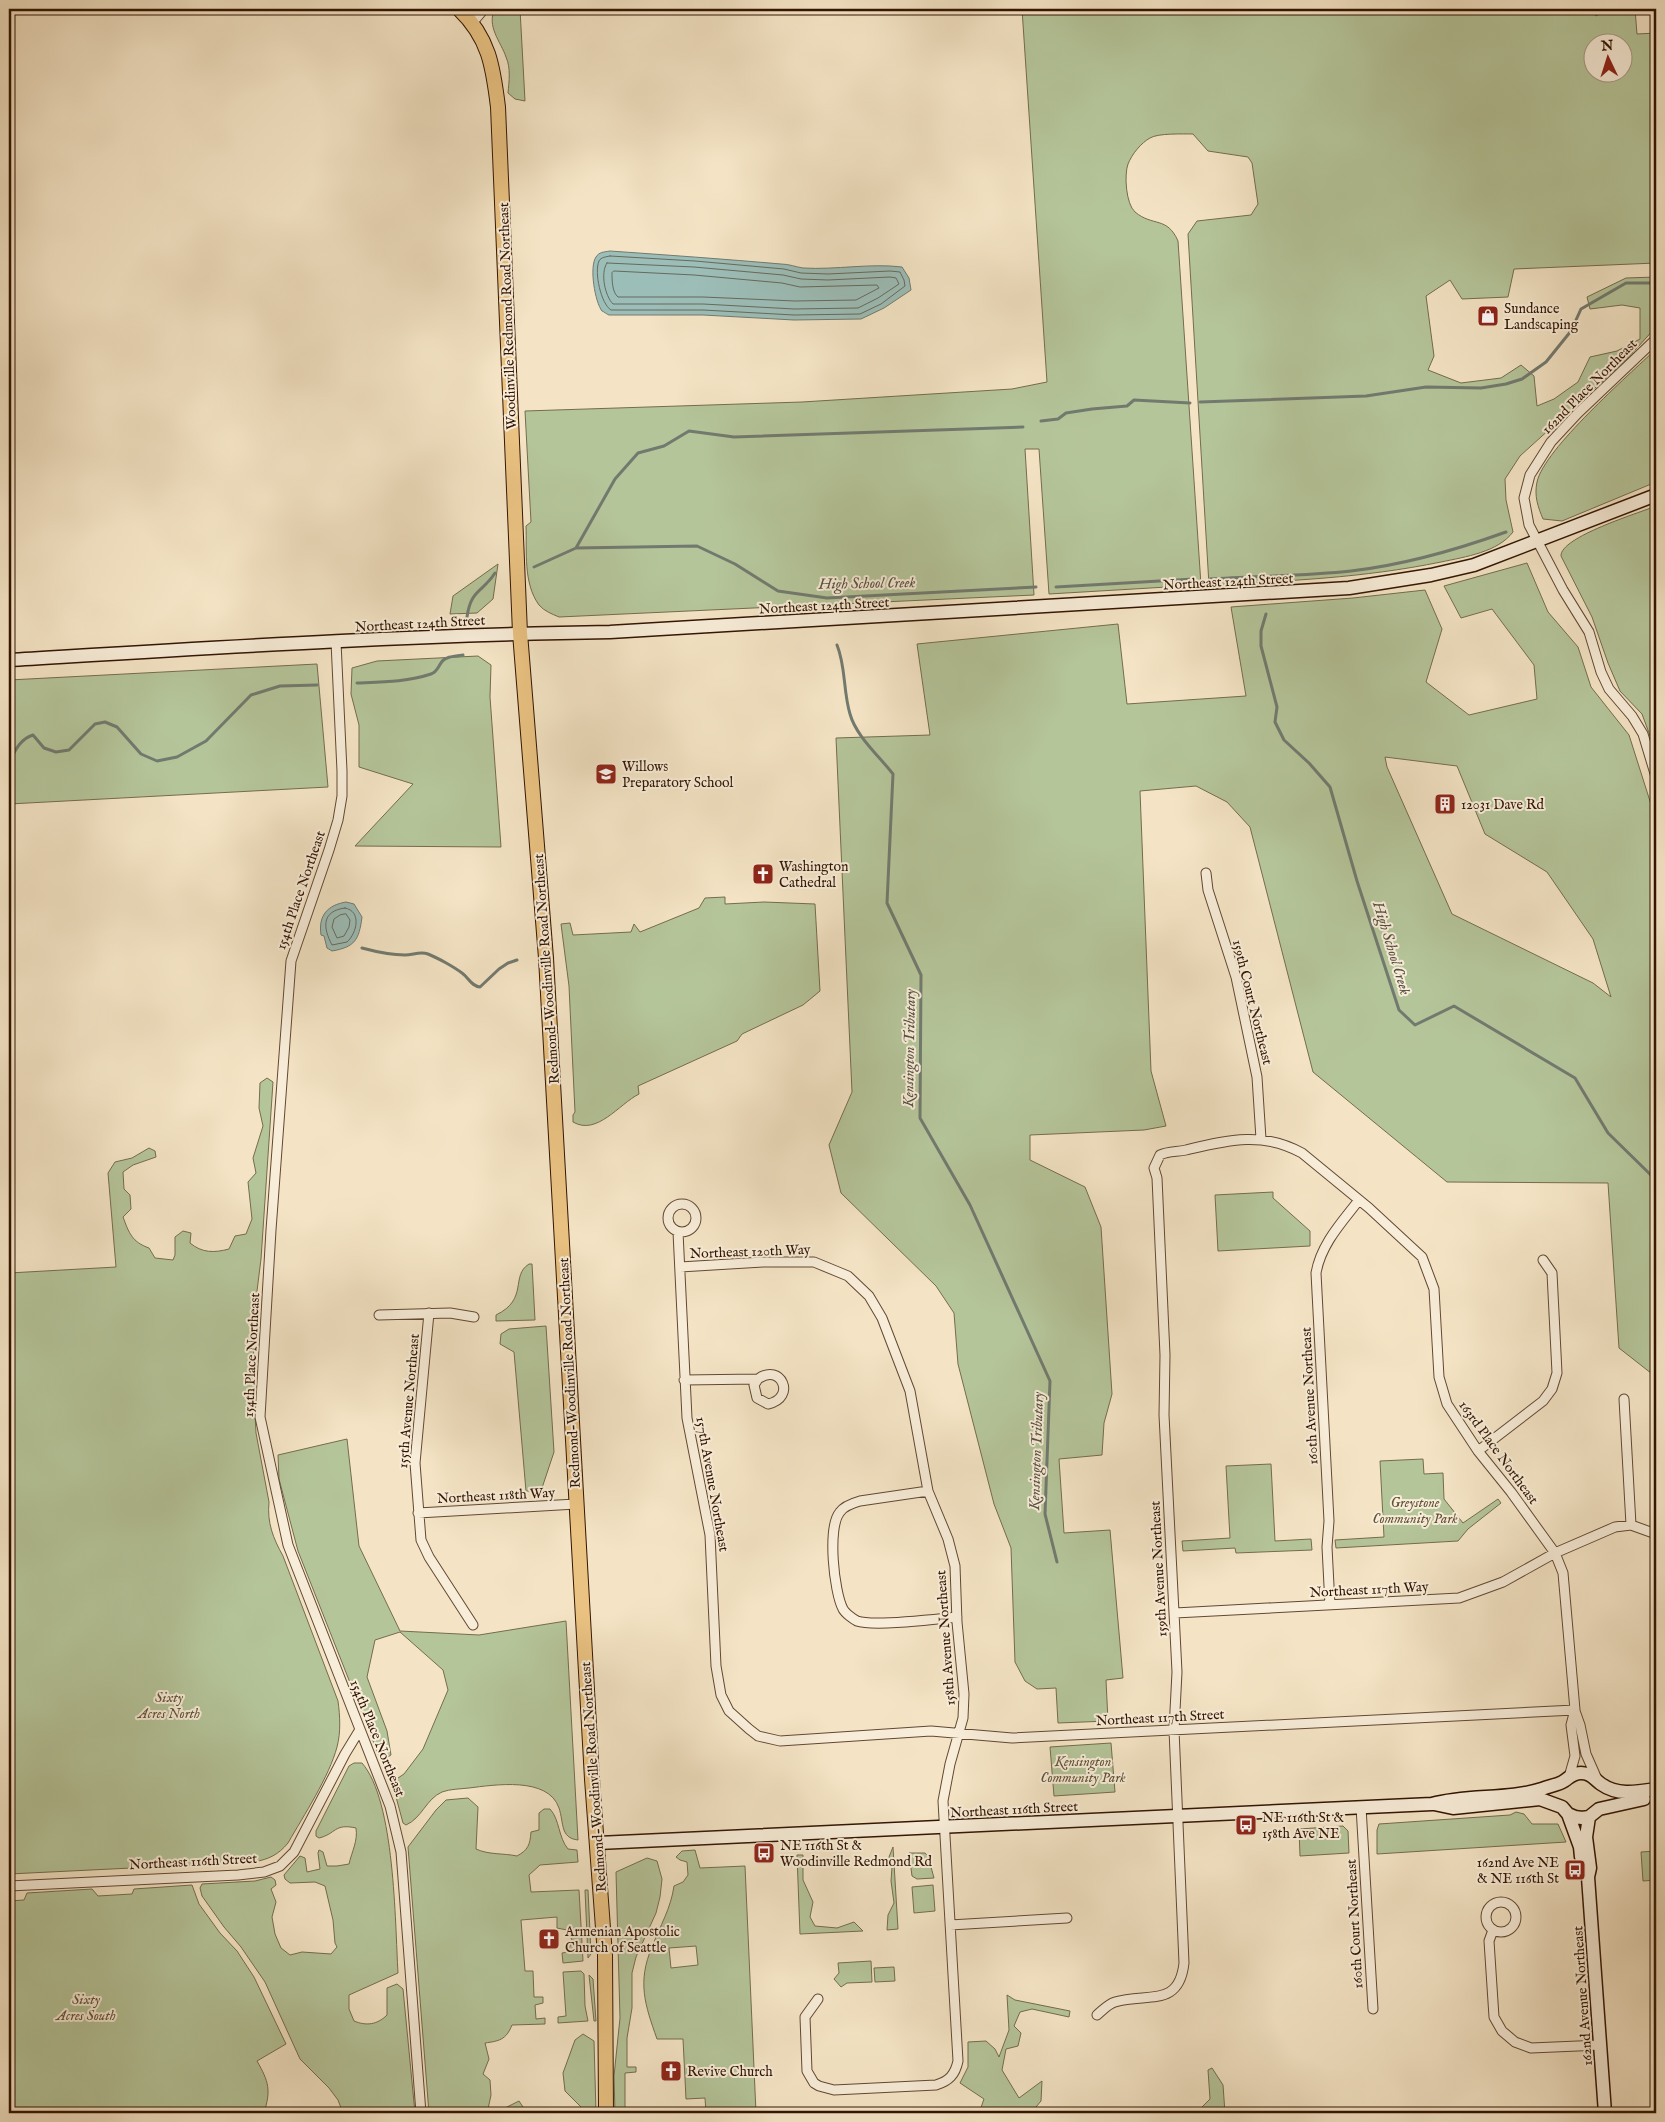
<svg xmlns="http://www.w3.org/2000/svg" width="1665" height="2122" font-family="'IM FELL English',serif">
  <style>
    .green { fill: #b5c59a; stroke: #746c4e; fill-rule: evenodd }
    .water { fill: #9cbeb8; stroke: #727a6f }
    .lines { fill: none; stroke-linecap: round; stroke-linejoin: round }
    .shore { stroke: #67695d; stroke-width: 1 }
    .stream { stroke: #727a6f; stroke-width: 3 }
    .street-casing { stroke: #624833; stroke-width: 11 }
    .secondary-casing { stroke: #321402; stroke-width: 15 }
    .primary-casing { stroke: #321402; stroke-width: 16 }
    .street { stroke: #f8edd9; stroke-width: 9 }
    .secondary { stroke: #f8edd9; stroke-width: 12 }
    .primary { stroke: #eac282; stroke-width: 14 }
    .labels { text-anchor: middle; stroke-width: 4; stroke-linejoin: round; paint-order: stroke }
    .poi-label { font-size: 14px; fill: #321402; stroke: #f8edd9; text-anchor: start }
    .street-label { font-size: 14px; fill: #321402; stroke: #f8edd9 }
    .park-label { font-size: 14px; font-style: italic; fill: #605237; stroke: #f8edd9 }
    .water-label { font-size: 15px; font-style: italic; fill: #575042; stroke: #f8edd9 }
  </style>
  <rect width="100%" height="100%" fill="#f4e4c5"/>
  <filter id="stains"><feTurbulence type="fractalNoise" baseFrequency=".004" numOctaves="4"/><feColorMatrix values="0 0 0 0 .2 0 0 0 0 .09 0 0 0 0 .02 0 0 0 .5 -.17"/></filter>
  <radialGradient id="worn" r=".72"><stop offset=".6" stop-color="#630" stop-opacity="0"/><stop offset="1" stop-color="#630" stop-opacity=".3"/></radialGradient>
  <path class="green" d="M495,9H520L525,101L515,99L508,93C509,82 511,68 506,57C501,42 486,26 495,9Z
    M1022,9H1583L1597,16L1600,9H1635L1637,34L1656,33V263L1514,269L1508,297L1462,299L1450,280L1426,296L1434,356L1428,370L1461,383L1501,378L1521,365L1534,376L1537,406L1554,399L1578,382L1590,357L1617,351L1640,339V308L1622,305L1590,309L1587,297L1626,278L1656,277V327L1627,359L1520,456L1505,479L1506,500L1513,532C1498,552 1465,557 1441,562C1363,578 1287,581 1209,585L1188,234L1197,221L1251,215L1258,204L1252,163L1248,157L1208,151L1193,134C1183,134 1158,133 1150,138C1141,143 1132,154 1128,164C1124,175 1126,204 1135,212C1153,227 1167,216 1178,241L1201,585L1049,594L1039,449H1025L1034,595L559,617C552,614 544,611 539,605C523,583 527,551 526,526L531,522L525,411L802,402L1012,389L1047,382ZM1592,42H1622V72H1592Z
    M1656,349V482L1562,521L1543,519C1538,507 1534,496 1537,482C1544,449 1629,375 1656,349Z
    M1656,506V752L1642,714L1620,691L1608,663L1592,617L1561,556C1560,537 1639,513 1656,506Z
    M1527,563L1548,612L1578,647L1591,687L1629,735L1656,820V1377L1619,1348L1608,1183L1447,1182L1313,1072L1250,827L1227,802L1196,786L1140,791L1151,1071L1166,1126L1144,1130L1030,1135V1160L1085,1187L1101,1227L1112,1394L1104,1423L1102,1455L1059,1459L1064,1533L1110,1530L1123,1678L1106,1680L1108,1721L1058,1723L1056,1688L1037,1689L1025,1681L1015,1662L1011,1548L994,1504L958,1364L954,1313L936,1286L841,1193L829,1145L852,1092L836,738L930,735L917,644L1118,624L1127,704L1246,696L1231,607L1353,598L1425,590L1442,629L1426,682L1469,715L1537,699L1534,665L1492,609L1461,618L1444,586ZM1385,757L1457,766L1485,834L1547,872L1593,939L1611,997L1593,983L1452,914L1387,767Z
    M498,564L493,599L477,613L450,614L453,596Z
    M478,656L491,665L490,697L501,847L355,846L413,784L359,767V725L351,694L352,668L377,661Z
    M317,664L328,787L9,804V680Z
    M725,897V904L764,902L815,904L820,991L803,1005L742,1034L737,1041L638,1086L639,1094C619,1104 597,1136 573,1122V1115L575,1112L569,986L561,924L570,923L573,935L631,932L634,924L640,932L699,908L705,898Z
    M267,1078L273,1082L261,1259L255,1307L253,1378L256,1433L269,1502C267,1523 273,1538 283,1556L338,1701C340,1716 341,1732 337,1747C329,1777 304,1815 288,1843C278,1855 269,1859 254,1862L9,1874V1273L116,1267L108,1173L115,1162L132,1158L149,1148L155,1151L156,1157L133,1165L123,1172L124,1189L130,1195L131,1209L123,1217C129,1233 132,1242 149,1248L155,1258L173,1260L175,1255V1237L183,1231L191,1233L190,1243C202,1253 214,1253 229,1249L235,1236L246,1234L252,1219L248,1182L256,1173L253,1158L263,1126L259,1108L260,1083Z
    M1273,1192V1198L1310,1231V1246L1218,1251L1215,1195Z
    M529,1264H532L535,1320L496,1321V1315C529,1299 510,1276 529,1264Z
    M546,1326L554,1452L541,1491H526L514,1352L500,1344L501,1334L509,1329Z
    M347,1439L359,1546L400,1631L479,1635L566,1621L578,1840C560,1838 564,1823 559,1808C548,1776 494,1785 469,1788C460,1789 450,1789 442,1792C426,1799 422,1818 406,1825L403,1823L392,1782L404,1774L423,1749L448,1690L443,1670L400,1632L375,1640L367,1677L387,1731L391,1755L381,1761L298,1551L279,1479L278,1455Z
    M1423,1459L1424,1474L1443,1473L1444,1499L1463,1523L1498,1499L1501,1503L1468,1529L1458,1541L1336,1548L1335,1540L1384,1537L1380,1461Z
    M1271,1464L1275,1541L1311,1539L1312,1550L1236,1553L1235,1548L1183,1551L1182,1541L1230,1538L1226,1466Z
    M1111,1743L1115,1792L1054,1796L1050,1747Z
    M354,1763H362C395,1801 395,1922 398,1973L349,1995V2009L354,2021C366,2026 377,2025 387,2015V1988L397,1984L403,1989L415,2113H343L338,2100L329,2088L300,2059L265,1982L241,1947L224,1927L202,1896L200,1888L202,1884L255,1881L271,1877L275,1880L276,1885L271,1889L276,1902L272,1917L275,1934L281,1948L290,1955L302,1952L331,1954L337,1947L335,1943L333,1920L325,1886L315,1882L290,1883L285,1879L284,1875L300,1856L305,1858L307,1872L320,1869L318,1853L319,1850L323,1852L327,1866H337L349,1864C352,1851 358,1841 356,1828C334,1823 336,1834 319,1838L316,1836V1831L349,1766Z
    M468,1798L478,1807L476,1849C489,1855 503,1853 517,1856C528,1850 530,1845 531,1832L539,1830V1813L544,1809H550C560,1820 558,1837 568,1849L577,1850L578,1862L540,1865L529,1875L531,1892L579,1890L583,1961L563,1963L562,1953L568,1952L572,1940L567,1930L557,1928V1917L521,1920L525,1971H533L534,1997H543V2003L535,2005L536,2019L545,2018V2024L512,2025C506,2040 499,2041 485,2043L489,2059L483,2074L490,2080L491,2095L488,2109L497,2112L519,2101L527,2113H429L408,1847L436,1810L446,1800Z
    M1516,1812L1524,1814L1532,1824H1558L1566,1842L1377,1854V1830L1379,1824L1510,1815Z
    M1343,1826L1348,1831L1349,1853L1300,1856L1299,1829Z
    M893,1847L898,1929L887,1930L888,1915L894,1903L891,1881L892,1867L889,1857Z
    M695,1850L700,1868L745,1866L756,2113H706L705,2098L686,2099L683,2039H657C645,2005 637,1982 652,1947C660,1926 671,1908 674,1886L683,1882L688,1875L687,1862L680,1860L676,1857L682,1851ZM696,1946L698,1965L671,1968L669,1948Z
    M1656,1851V1880L1643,1881L1641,1852Z
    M909,1853H925L928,1856L934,1878L917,1879L912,1876Z
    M797,1855H803V1880L813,1902L810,1917L815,1926L837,1928L854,1922L863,1931L800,1934Z
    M647,1858L657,1861L662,1879L660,1897L656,1913L636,1957L632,1973V2008L627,2038V2067H636V2072L625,2073V2113H615L614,2076L620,2018L616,1872Z
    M192,1885L199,1904L220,1933L237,1951L254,1977L286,2044L257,2061C269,2082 271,2090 264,2113H9V1901L24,1900L27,1893L92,1889L98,1896L132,1894L134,1889Z
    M933,1885L935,1911L914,1913L912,1887Z
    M585,1890H588L591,1954L588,1958Z
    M871,1961L872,1982L847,1983L841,1987L834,1979L839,1973L838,1963Z
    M894,1967L895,1981L875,1982L874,1968Z
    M581,1971L584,1974L585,2006L588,2021L558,2023V2017L566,2016L563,1972Z
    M589,1975L593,1979L596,2021H594Z
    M1007,1995L1015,2000L1070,2011L1069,2017L1032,2009L1020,2012L1014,2026L1021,2033L1018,2046L1006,2049L1002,2070L1019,2098L1042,2081L1041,2101L1031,2113H979L984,2099L960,2083L968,2067V2042L986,2041L995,2049L999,2057L1009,2030Z
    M583,2034L594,2041L596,2113H584V2110L565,2091L563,2073L575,2040Z
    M1212,2068L1223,2085L1225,2113H1196L1210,2099L1208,2070Z"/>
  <path class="water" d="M610,251C667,255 724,259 781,264C789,264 796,267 803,268C836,270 870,263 902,267L909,278L911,290L884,308L861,319L794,320L703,315H609C608,315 603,311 602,311C595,302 589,267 596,257C599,252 604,252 610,251Z
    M346,902L354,904L362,917C359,940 355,947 332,951L327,948L324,936L321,935C318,915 328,905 346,902Z"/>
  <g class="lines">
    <path class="shore" d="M610,256L695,261L784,269L801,273L828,274L890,271L900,272L904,280L905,286L881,304L860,314L794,315L703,310H611C601,304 594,272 599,261C601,257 606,257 610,256Z
      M607,263L694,267L783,275L801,279L828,280L890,277L896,278L899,284L878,298L858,308L794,309L703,304H613C605,296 600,273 607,263Z
      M614,271L694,275L782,283L800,287L877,285L879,288L856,300L795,301L703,297H618C612,292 612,280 612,273Z
      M345,908C362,911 357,933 347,942L332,945C323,928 321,911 345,908Z
      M346,914L350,920L349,927L344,936L337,938L332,927L334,919L340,915Z"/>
    <path class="stream" d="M1200,402L1366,396L1426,387L1481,388L1506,384L1522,379L1546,362L1571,331L1581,309L1626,283H1656
      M1041,421L1058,419L1066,413L1092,409L1127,406L1134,400L1190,403
      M576,548L615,479L638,453L664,446L689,431L734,437L1023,427
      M534,567L576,548L697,546L735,564L778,591L827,598L1036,587
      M1210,579C1257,576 1305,576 1351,571C1403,565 1456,550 1506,532
      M1056,587L1194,579
      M1266,614L1261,631V646L1277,707L1275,722L1284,740L1309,763L1330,787L1357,881L1399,1010L1415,1025L1454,1006L1575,1078L1608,1133L1656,1180
      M467,617C471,589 482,593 495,573
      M837,645C846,667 843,691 850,714C856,736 879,756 893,774L887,903L921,975L920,1118L970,1205L1050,1381L1045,1514L1057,1562
      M357,683C382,682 407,682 431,674C437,672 438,667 441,663C445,656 456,656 463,655
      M9,762C15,751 20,739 33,735L44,748L56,752L69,750L95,724L105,722L117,727L141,754L157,761L177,757L206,741L251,695L280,686L317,685
      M362,948C377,952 389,955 405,955C413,955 420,951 428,954C438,958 454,967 462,973C469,978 471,986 480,987L499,969L508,963L517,960"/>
    <g class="street-casing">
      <path id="street" d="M473,22L484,9
        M1656,339L1578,413L1551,442L1530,475L1524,498L1529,525L1563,590L1589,632L1601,672L1609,689L1632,716L1643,734L1656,777
        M336,642L342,771V796L338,820L329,850L291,961L271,1230L260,1417L288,1545L390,1806L401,1852L421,2113
        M1206,873L1208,890L1236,977L1257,1077L1261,1139
        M668 1218a14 14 0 1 1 28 0a14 14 0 1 1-28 0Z
        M678,1232L687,1418L710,1535L716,1666L721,1695L729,1711L749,1729L758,1736L780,1741L931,1731L1012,1738L1575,1710
        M680,1267L763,1262H814L848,1276L869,1296L882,1318L910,1391L928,1491L948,1539L955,1566L957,1622L964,1694L963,1718L950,1764L943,1801L958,2061C955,2075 949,2081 936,2085L834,2090L819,2086L814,2083L807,2071L805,2017L818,1999
        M429,1313L415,1463L421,1540L429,1557L473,1625
        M379,1315L450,1313L474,1317
        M684,1380L758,1379C781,1362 797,1398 768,1404L757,1398L754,1385L758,1379
        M1624,1399L1631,1525
        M1478,1451L1543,1401L1552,1389L1557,1373L1552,1273L1543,1260
        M928,1491L860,1501C853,1503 844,1506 840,1512C827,1527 834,1592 843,1609C845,1613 853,1619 857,1621C874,1627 936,1619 957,1617
        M418,1513L576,1504
        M1330,1605L1327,1547L1329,1521L1316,1273C1321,1244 1342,1222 1359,1200
        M1175,1613L1459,1598L1503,1582L1555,1553L1615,1527L1631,1525L1656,1534
        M1575,1711L1580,1725L1586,1754L1597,1779
        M1361,1807L1373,2009
        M9,1886L238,1875L264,1872L280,1866L294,1852L345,1754L359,1731
        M1486 1917a15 15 0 1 1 30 0a15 15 0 1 1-30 0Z
        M950,1925L1067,1918
        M1493,1930L1489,1941L1494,2017L1502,2031L1515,2042L1531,2048L1601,2045
        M1097,2015C1103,2010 1108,2004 1115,2002C1146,1992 1179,2009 1184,1963L1174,1730L1177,1672L1164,1415L1165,1355L1157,1178L1154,1168L1160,1155C1168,1151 1177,1152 1186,1150C1228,1140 1262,1131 1302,1153L1369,1208L1422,1257L1434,1289L1439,1377L1447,1404L1478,1451L1511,1492L1555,1553L1563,1573L1575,1710L1571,1725L1575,1756L1569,1777"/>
    </g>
    <g class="secondary-casing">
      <path id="secondary" d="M9,660C209,648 409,635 610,632L1349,588L1431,575L1474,565L1656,495
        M1434,1804L1453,1808L1540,1799L1562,1807L1568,1814L1575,1817L1582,1818L1589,1817L1599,1809L1644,1799
        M1568,1814L1580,1847L1581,1857
        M1589,1817L1586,1837L1590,1868L1588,1877L1605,2113
        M598,1843L1432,1804C1468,1794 1507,1800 1542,1789C1549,1786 1558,1785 1564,1781C1570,1777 1573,1773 1581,1773C1591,1773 1594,1779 1601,1784C1618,1796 1637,1792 1656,1789"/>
    </g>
    <g class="primary-casing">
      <path id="primary" d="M459,9C489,38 493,66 498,107L520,633L546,958L592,1779L605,1955L606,2113"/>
    </g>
    <use href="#street" class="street"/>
    <use href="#secondary" class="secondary"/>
    <use href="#primary" class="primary"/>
  </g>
  <defs>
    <g id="shop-square" transform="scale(1.125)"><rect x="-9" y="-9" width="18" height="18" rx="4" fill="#8f2418" stroke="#f8edd9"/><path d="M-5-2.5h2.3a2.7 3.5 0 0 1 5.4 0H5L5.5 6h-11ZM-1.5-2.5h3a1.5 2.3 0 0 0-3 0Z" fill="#fff"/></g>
    <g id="school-square" transform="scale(1.125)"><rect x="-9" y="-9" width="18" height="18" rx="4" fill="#8f2418" stroke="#f8edd9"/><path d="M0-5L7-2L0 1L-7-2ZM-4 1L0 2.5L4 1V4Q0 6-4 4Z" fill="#fff"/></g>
    <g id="building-square" transform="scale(1.125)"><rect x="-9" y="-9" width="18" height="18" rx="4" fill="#8f2418" stroke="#f8edd9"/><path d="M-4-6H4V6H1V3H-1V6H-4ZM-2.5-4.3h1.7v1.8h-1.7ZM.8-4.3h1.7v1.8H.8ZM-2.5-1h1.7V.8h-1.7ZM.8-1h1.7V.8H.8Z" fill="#fff"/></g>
    <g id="church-square" transform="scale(1.125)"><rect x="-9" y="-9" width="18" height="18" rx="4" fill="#8f2418" stroke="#f8edd9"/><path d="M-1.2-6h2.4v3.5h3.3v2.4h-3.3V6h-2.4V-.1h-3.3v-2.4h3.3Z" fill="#fff"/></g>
    <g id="bus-square" transform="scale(1.125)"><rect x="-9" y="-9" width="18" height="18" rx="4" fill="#8f2418" stroke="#f8edd9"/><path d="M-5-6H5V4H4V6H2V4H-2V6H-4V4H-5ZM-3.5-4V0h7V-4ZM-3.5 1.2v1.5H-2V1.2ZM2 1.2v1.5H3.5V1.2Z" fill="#fff"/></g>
  </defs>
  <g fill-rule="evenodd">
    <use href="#shop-square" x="1488" y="316"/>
    <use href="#school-square" x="606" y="774"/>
    <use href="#building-square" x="1445" y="804"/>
    <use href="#church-square" x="763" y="874"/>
    <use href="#bus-square" x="1246" y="1825"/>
    <use href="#bus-square" x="764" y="1853"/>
    <use href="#bus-square" x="1575" y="1870"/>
    <use href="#church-square" x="549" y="1939"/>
    <use href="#church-square" x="671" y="2071"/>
  </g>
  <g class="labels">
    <g class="poi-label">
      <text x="1504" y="313">Sundance<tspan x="1504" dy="16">Landscaping</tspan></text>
      <text x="622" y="771">Willows<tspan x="622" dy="16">Preparatory School</tspan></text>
      <text x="1461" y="809">12031 Dave Rd</text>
      <text x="779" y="871">Washington<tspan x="779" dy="16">Cathedral</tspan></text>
      <text x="1262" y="1822">NE 116th St &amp;<tspan x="1262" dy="16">158th Ave NE</tspan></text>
      <text x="780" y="1850">NE 116th St &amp;<tspan x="780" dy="16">Woodinville Redmond Rd</tspan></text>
      <text x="1559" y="1867" text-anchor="end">162nd Ave NE<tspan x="1559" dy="16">&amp; NE 116th St</tspan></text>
      <text x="565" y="1936">Armenian Apostolic<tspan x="565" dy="16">Church of Seattle</tspan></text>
      <text x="687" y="2076">Revive Church</text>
    </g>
    <g class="street-label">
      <text transform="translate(507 316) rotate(-92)" y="5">Woodinville Redmond Road Northeast</text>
      <text transform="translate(1589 386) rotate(-45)" y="5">162nd Place Northeast</text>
      <text transform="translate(1228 581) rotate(-3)" y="5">Northeast 124th Street</text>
      <text transform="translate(824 605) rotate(-3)" y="5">Northeast 124th Street</text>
      <text transform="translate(420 623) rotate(-3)" y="5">Northeast 124th Street</text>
      <text transform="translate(300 890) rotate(-71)" y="5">154th Place Northeast</text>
      <text transform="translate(546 969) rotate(-94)" y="5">Redmond-Woodinville Road Northeast</text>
      <text transform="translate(1253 1002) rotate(76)" y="5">159th Court Northeast</text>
      <text transform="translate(750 1251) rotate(-2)" y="5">Northeast 120th Way</text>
      <text transform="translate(251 1355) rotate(-87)" y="5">154th Place Northeast</text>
      <text transform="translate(569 1373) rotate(-93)" y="5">Redmond-Woodinville Road Northeast</text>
      <text transform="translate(1309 1396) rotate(-93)" y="5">160th Avenue Northeast</text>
      <text transform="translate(408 1401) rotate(-85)" y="5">155th Avenue Northeast</text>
      <text transform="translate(1499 1452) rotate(54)" y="5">163rd Place Northeast</text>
      <text transform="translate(713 1484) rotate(80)" y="5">157th Avenue Northeast</text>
      <text transform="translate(496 1495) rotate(-3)" y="5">Northeast 118th Way</text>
      <text transform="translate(1158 1569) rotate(-93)" y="5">159th Avenue Northeast</text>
      <text transform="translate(1369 1589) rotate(-3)" y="5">Northeast 117th Way</text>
      <text transform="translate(945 1638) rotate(-94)" y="5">158th Avenue Northeast</text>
      <text transform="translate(1160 1717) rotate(-3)" y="5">Northeast 117th Street</text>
      <text transform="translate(378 1738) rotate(68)" y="5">154th Place Northeast</text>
      <text transform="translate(593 1777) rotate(-94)" y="5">Redmond-Woodinville Road Northeast</text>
      <text transform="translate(1014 1809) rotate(-3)" y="5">Northeast 116th Street</text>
      <text transform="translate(193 1861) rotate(-3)" y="5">Northeast 116th Street</text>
      <text transform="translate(1354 1924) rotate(-93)" y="5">160th Court Northeast</text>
      <text transform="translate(1582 1996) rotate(-94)" y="5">162nd Avenue Northeast</text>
    </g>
    <g class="park-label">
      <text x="1415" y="1507">Greystone<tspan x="1415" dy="16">Community Park</tspan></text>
      <text x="169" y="1702">Sixty<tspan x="169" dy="16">Acres North</tspan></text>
      <text x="1083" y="1766">Kensington<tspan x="1083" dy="16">Community Park</tspan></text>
      <text x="86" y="2004">Sixty<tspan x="86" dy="16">Acres South</tspan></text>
    </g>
    <g class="water-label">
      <text transform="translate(867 583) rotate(-1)" y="5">High School Creek</text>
      <text transform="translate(1392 948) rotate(73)" y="5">High School Creek</text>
      <text transform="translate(909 1048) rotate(-89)" y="5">Kensington Tributary</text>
      <text transform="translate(1036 1451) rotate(-88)" y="5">Kensington Tributary</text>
    </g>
  </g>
  <rect width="1665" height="2122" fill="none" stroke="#f4e4c5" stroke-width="30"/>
  <rect x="10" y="10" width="1645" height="2102" fill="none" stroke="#321402" stroke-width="2.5"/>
  <rect x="15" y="15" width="1635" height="2092" fill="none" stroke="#321402"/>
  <g transform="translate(1608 58) rotate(356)"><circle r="24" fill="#f8edd9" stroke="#a99683"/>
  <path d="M0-4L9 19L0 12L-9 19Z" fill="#8f2418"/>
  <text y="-8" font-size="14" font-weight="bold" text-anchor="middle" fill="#321402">N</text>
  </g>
  <rect width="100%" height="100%" filter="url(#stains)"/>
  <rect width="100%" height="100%" fill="url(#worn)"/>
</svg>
